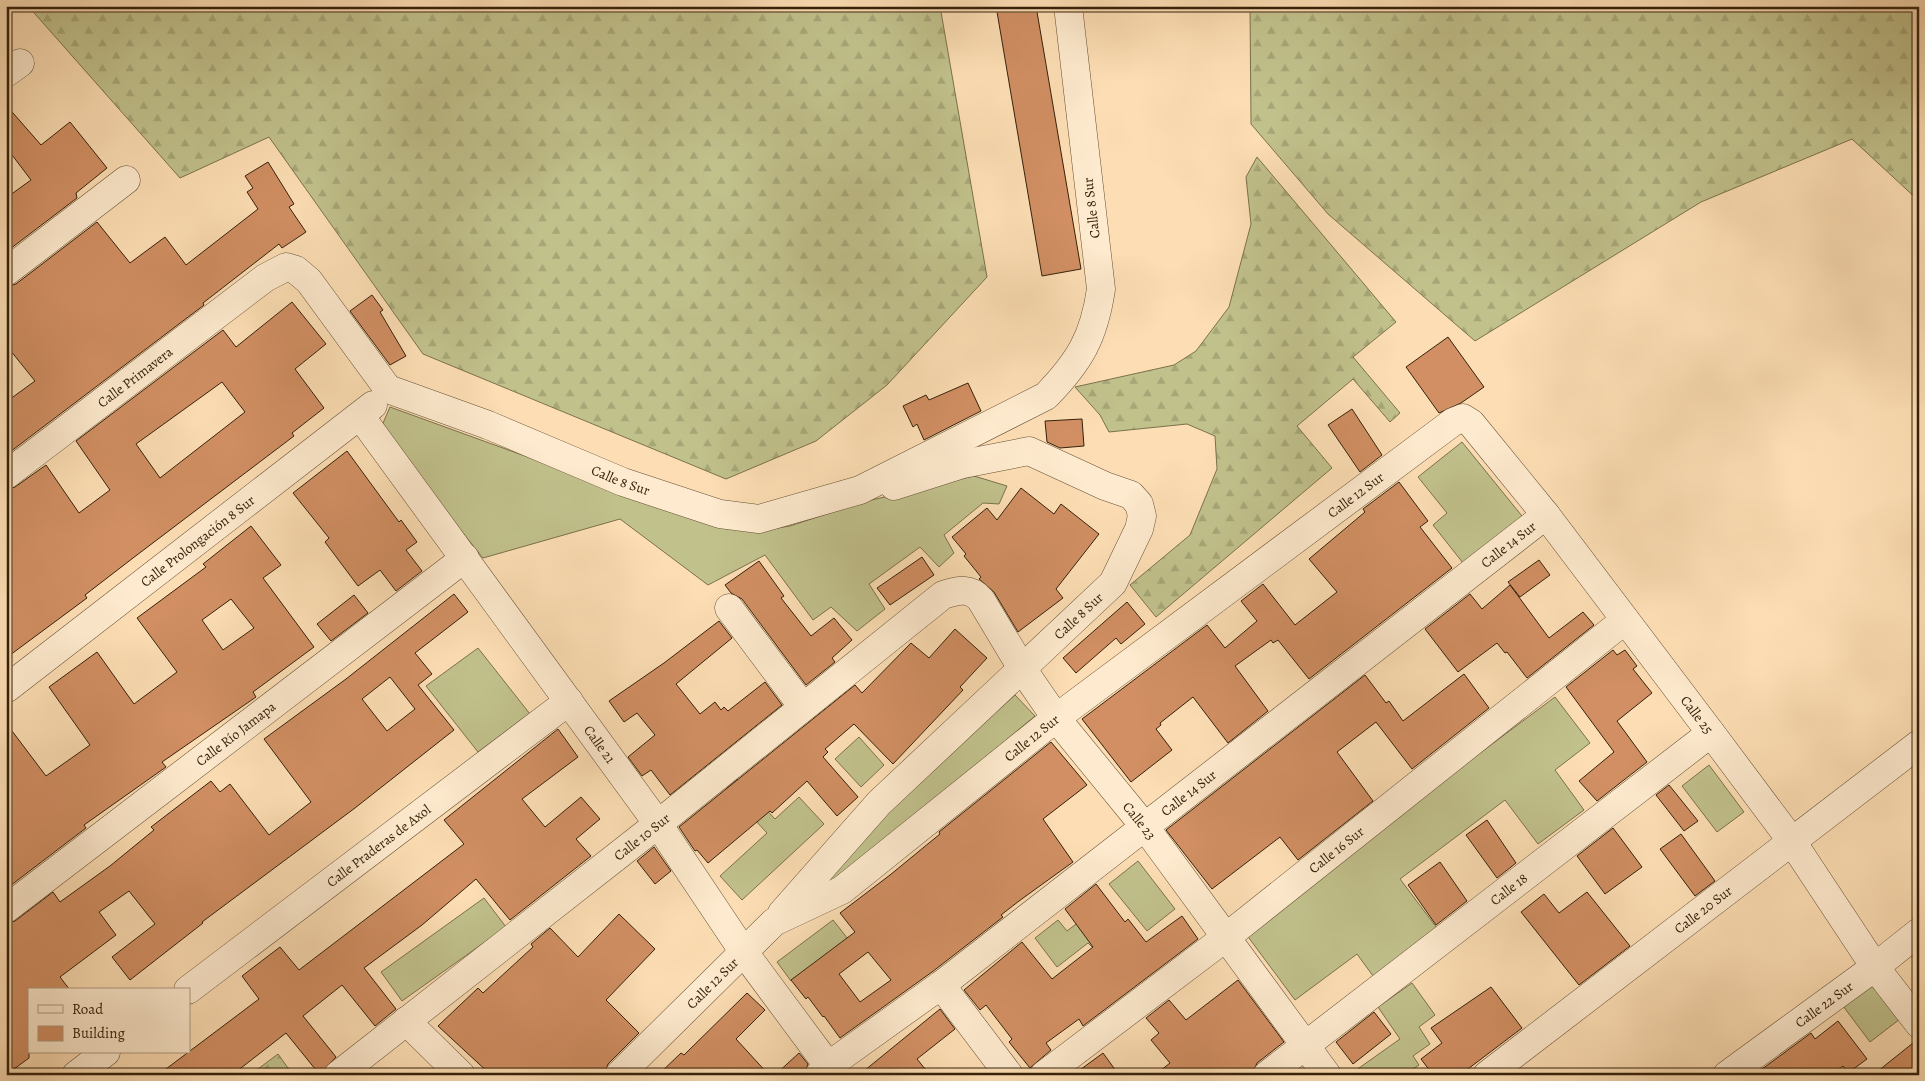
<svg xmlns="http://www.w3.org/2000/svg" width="1925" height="1081" font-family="Alegreya,serif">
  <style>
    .grass { fill: #c1c18c; stroke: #7b714c }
    .forest { fill: url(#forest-firs); stroke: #7b714c }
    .building { fill: #d18f63; stroke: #35210b; fill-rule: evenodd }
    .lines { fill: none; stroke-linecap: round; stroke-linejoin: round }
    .minor-casing { stroke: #675035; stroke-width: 29 }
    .minor { stroke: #feeace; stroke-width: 28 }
    .labels { text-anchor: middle; stroke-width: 4; stroke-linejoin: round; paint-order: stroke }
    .street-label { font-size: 14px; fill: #35210b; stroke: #feeace }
  </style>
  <defs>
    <pattern id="forest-firs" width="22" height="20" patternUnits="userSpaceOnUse" patternTransform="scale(1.25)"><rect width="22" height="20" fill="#c1c18c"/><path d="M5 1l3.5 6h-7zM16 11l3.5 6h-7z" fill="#a6a677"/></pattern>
  </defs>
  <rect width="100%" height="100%" fill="#fddeb4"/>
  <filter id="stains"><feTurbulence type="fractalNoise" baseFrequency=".004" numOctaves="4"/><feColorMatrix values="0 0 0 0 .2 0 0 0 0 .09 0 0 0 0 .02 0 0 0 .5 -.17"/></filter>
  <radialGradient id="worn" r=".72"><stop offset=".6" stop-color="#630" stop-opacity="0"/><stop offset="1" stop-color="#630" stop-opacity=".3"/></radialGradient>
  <path class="grass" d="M390,407L715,525L758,531L790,526L863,502L974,476L1007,486L999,504L983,503L944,535L954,553L939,567L920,547L869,584L885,609L857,631L831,607L813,620L765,555L708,585L620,519L483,558L380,430Z
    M1462,442L1522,516L1463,563L1433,525L1447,513L1418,477Z
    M478,648L530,714L478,752L426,686Z
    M1015,695L1035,716L862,860L822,887L885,810Z
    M1555,697L1590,743L1555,770L1584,810L1538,844L1505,800L1400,879L1440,932L1376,980L1357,954L1295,1000L1243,930Z
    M859,737L884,765L861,787L835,759Z
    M1709,765L1744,812L1717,832L1682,786Z
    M737,779L775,819L799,797L824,824L742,900L720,876L767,833L726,789Z
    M1138,861L1175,909L1147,931L1109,884Z
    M484,898L506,927L402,1001L381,972Z
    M1084,918L1094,949L1088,943L1057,967L1035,938L1058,920L1067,931Z
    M833,920L848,939L791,981L777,962Z
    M1412,983L1435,1015L1419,1027L1430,1044L1413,1056L1419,1065L1404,1075H1353L1352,1073L1400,1039L1378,1007Z
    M1873,983L1900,1019L1870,1042L1843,1006Z"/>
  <path class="forest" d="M28,6H940L987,277L887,385L816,441L726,479L423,354L269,137L180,178Z
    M1250,6H1919V201L1852,139L1701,202L1475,341L1328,214L1251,124Z
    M1257,157L1396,322L1353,357L1400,413L1390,422L1353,379L1297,426L1332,468L1156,617L1130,585L1190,535L1217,469L1215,436L1187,424L1109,432L1100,415L1075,387L1174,365L1196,351L1229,307L1251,224L1246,177Z
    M278,1054L293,1075H250Z"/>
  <path class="building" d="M996,6H1036L1081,269L1042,276Z
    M6,105L41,145L70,122L107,168L76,193L77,198L6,252V198L31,180L6,147Z
    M268,162L294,204L289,207L306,232L282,248L279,244L203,303L204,305L6,455V402L35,381L6,345V287L16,284L97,222L130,263L165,237L186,265L258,209L247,192L253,188L245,176Z
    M372,295L383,310L380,312L406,356L390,365L350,311Z
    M292,302L326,344L295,369L324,408L292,433L294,436L133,558L85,595L87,598L6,658V490L15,487L46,465L79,513L110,490L76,441L223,330L236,347ZM222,382L245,412L160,478L136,444Z
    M1448,337L1484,387L1461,403L1439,413L1406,367Z
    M968,383L981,411L924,440L917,424L913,427L903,406L926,395L929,400Z
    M1352,409L1382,455L1360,472L1328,425Z
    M1082,419L1084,446L1060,448L1047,442L1045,421Z
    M347,451L399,522L401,520L417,542L406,550L422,571L396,591L380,570L358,586L325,542L329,538L293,493Z
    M1399,482L1428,521L1420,527L1452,568L1309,679L1278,640L1273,643L1271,640L1235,666L1268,711L1228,743L1193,697L1160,723L1161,725L1156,729L1172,750L1131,782L1082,719L1207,625L1225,648L1257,621L1241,601L1263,584L1295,625L1337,592L1309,559L1365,512L1363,509Z
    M1021,488L1054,514L1061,504L1099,534L1056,589L1063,598L1018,632L994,592L979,579L981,577L964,556L966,554L952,537L987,508L997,520Z
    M251,526L281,565L263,578L314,647L253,692L256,697L162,762L166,767L84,825L86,828L6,889V723L46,776L90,745L49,687L97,652L134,704L177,672L137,618L206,567L203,564ZM231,599L254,628L223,650L202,620Z
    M922,557L934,575L890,605L877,588Z
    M1539,560L1550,575L1520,597L1508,582Z
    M759,561L784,596L781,598L811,636L834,618L852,640L832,658L835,662L806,685L742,599L731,593L725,585Z
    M1510,585L1549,638L1583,612L1594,625L1527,678L1507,652L1505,653L1497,643L1458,672L1425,629L1470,594L1482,609Z
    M454,594L468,612L415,653L432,674L418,685L454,730L355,808L202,922L203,923L130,980L112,957L155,924L129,891L99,912L116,935L60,977L70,990H29V1058L6,1075V924L15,921L53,892L60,902L110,866L154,830L151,827L211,781L220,792L230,784L269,835L311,802L264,739L346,679ZM390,677L415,709L387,731L362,699Z
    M354,595L368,613L331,641L317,624Z
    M1127,602L1145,624L1121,644L1116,638L1076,673L1063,658Z
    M719,621L732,638L676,684L700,714L715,702L721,710L724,707L728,711L765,682L782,705L670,795L651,770L642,776L628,757L655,735L637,713L624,722L609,701L664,663Z
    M955,629L987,658L960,687L963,690L893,764L854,724L825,749L828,752L823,757L858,797L837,816L807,781L772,813L770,811L708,863L697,850L695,851L679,827L855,685L862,693L911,643L929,658Z
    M1613,650L1617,655L1625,650L1637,666L1633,669L1652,693L1617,721L1647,762L1597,801L1579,781L1614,752L1566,687Z
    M1464,674L1489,708L1412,769L1376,722L1337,752L1373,801L1298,860L1280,837L1212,889L1166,830L1365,675L1386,703L1389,701L1403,721Z
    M558,729L578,757L522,799L545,827L581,797L600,819L576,839L591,856L510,920L476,879L422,925L364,968L396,1009L375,1026L342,985L303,1016L336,1057L320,1075L286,1033L232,1075H158L259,999L242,976L280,947L299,970L464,844L444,820Z
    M1051,742L1087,785L1043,819L1073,862L1019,901L1001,915L1003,917L932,972L840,1038L824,1016L823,1017L808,997L806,999L791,980L855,932L840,913L890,875L940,834L939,832ZM868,952L891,980L860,1002L839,974Z
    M1669,785L1698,821L1684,831L1656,795Z
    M1487,820L1516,863L1497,878L1466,835Z
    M1613,828L1642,867L1605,894L1577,856Z
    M1681,834L1715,881L1695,896L1660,849Z
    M654,847L671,871L655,884L637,861Z
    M1440,862L1467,901L1436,925L1408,885Z
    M1096,884L1125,922L1128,919L1146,942L1182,916L1198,939L1083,1026L1079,1019L1046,1043L1051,1050L1030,1068L1009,1042L1012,1039L986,1005L980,1010L964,990L1022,942L1052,979L1093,947L1065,909Z
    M1587,892L1630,946L1579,985L1521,912L1544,894L1559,913Z
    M619,914L655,949L606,1000L639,1033L608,1064L604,1075H491L438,1026L478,988L483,993L533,947L531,944L550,928L578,957Z
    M1238,980L1284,1042L1257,1063L1252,1075H1155L1170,1063L1151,1040L1159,1033L1146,1018L1169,1000L1186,1020Z
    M1491,987L1522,1028L1460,1075H1433L1421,1059L1442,1043L1431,1028Z
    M747,993L765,1010L736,1039L769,1075H658L681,1053L684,1055Z
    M940,1009L955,1029L917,1059L930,1075H859Z
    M1374,1012L1391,1034L1353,1064L1336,1042Z
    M1838,1021L1867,1059L1848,1073L1843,1066L1832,1075H1754L1811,1033L1815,1039Z
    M1918,1039L1919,1075H1873Z
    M799,1053L808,1064L804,1075H775Z
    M1103,1053L1119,1075H1073Z"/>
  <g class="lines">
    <g class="minor-casing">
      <g id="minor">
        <path d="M6,73L20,63"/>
        <path d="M6,272L126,180"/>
        <path id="s1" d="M388,389L488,425L623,482L720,514L759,519L860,490L1046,396C1080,361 1094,337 1101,289L1068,6"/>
        <path id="s2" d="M361,417L658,824L743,951L835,1075"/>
        <path id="s3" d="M6,475L265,278L286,267L296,270L309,281L388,389"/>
        <path d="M729,608L803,707"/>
        <path id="s4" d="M6,689L373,405"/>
        <path id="s5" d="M6,909L465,558"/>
        <path id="s6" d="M782,913L879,803L1113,583L1139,529L1142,516L1139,504L1131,495L1105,486L1029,451L963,464L894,486"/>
        <path d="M941,985L1009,1075"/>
        <path id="s7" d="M188,990L569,701"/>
        <path d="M406,1021L461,1075"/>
        <path d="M76,1075L106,1052"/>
        <path id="s8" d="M338,1075L658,824L943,595C958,590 970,587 981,600L1023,670L1056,718L1145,827L1327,1075"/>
        <path id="s9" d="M619,1075L774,922L842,890L1056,718L1453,422L1463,418L1471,423L1546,515L1711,733L1791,840L1875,967L1919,1024"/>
        <path id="s10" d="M819,1075L828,1066L941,985L1546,515"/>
        <path id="s11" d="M1044,1075L1225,938L1625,620"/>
        <path id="s12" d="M1267,1075L1711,733"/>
        <path id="s13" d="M1487,1075L1919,744"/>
        <path id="s14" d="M1727,1075L1875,967L1919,932"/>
      </g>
    </g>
    <use href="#minor" class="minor"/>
  </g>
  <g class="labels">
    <g class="street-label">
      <text transform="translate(1091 208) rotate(-97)" y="5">Calle 8 Sur</text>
      <text dy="5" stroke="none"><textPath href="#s3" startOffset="162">Calle Primavera</textPath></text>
      <text dy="5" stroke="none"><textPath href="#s1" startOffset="250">Calle 8 Sur</textPath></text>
      <text dy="5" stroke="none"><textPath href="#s9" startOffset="941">Calle 12 Sur</textPath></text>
      <text dy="5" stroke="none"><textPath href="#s4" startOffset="242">Calle Prolongación 8 Sur</textPath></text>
      <text dy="5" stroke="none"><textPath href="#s10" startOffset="870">Calle 14 Sur</textPath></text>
      <text dy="5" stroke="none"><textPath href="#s6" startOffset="420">Calle 8 Sur</textPath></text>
      <text dy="5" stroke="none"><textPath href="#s9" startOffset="1452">Calle 25</textPath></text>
      <text dy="5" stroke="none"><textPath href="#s5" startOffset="289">Calle Río Jamapa</textPath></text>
      <text dy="5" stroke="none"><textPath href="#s9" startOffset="536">Calle 12 Sur</textPath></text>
      <text dy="5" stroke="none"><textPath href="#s2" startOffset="405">Calle 21</textPath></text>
      <text dy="5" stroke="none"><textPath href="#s10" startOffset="465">Calle 14 Sur</textPath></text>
      <text dy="5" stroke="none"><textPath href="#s8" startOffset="1086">Calle 23</textPath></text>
      <text dy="5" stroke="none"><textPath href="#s8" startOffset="386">Calle 10 Sur</textPath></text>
      <text dy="5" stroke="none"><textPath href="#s7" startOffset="239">Calle Praderas de Axol</textPath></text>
      <text dy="5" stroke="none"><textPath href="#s11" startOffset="369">Calle 16 Sur</textPath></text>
      <text dy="5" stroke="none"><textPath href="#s12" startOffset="305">Calle 18</textPath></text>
      <text dy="5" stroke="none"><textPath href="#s13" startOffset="272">Calle 20 Sur</textPath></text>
      <text dy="5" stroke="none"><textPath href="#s9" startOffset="131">Calle 12 Sur</textPath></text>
      <text dy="5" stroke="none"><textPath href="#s14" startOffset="120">Calle 22 Sur</textPath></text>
    </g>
  </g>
  <rect width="1925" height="1081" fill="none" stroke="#fddeb4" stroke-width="25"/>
  <rect x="8" y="8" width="1910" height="1066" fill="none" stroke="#35210b" stroke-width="2.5"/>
  <rect x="12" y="12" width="1900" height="1056" fill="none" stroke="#35210b"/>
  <rect x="28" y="988" width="162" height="65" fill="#feeace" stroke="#ae9a80"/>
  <rect x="38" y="1005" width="25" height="8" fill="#feeace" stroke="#ae9a80"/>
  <text x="72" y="1014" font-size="15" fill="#35210b">Road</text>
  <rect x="38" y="1026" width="25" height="15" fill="#d18f63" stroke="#ae9a80"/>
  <text x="72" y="1038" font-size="15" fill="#35210b">Building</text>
  <rect width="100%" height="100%" filter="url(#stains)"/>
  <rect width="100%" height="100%" fill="url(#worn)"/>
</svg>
